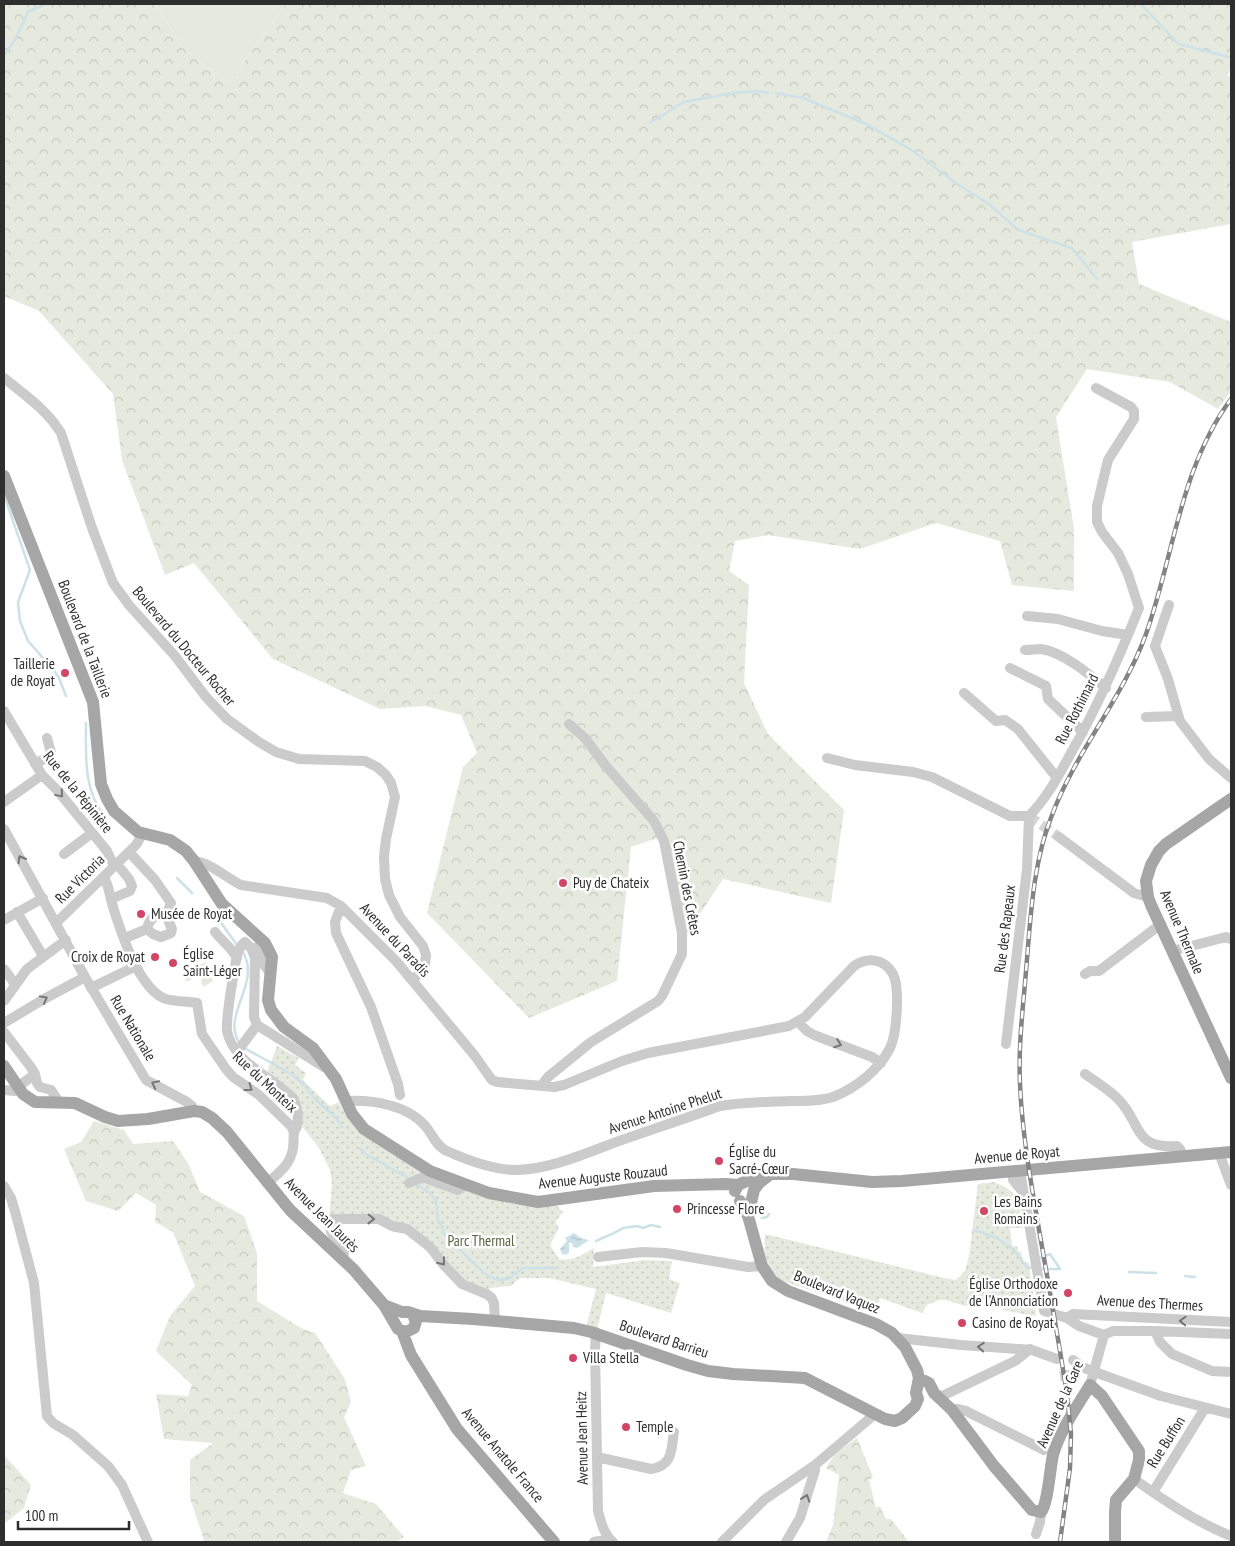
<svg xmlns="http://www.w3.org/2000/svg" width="1235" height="1546" font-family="'PT Sans Narrow',sans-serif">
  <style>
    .grass { fill: #e6eade }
    .forest { fill: url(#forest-crowns) }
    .park { fill: url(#park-dots) }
    .water { fill: url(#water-ripples) }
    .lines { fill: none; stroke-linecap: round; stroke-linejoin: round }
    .stream { stroke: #cce1e8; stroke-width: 2.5 }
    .minor-tunnel { stroke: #d5d5d5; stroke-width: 10; stroke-dasharray: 10 5; stroke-linecap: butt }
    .minor { stroke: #cbcbcb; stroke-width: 10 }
    .major { stroke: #a6a6a6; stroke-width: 12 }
    .rail-casing { stroke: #838383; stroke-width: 4.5 }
    .rail { stroke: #fff; stroke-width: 2.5; stroke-dasharray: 8; stroke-linecap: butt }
    .minor-bridge { stroke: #cbcbcb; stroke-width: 10 }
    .oneway { stroke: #757575 }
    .poi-dot { fill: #d14565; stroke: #fff; stroke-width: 2 }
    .labels { text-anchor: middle; stroke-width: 5; stroke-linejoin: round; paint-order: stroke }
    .street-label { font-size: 15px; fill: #2e2e2e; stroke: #fff }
    .poi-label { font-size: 15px; fill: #2e2e2e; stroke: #fff; text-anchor: start }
    .park-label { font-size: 15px; fill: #576541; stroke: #fff }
  </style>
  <defs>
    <pattern id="forest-crowns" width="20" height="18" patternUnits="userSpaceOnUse" patternTransform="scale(1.25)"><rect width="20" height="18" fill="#e6eade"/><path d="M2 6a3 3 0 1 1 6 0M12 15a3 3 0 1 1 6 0" fill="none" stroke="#c6c9bf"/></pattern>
    <pattern id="park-dots" width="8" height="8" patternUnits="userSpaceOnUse" patternTransform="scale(1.25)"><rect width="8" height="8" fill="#e6eade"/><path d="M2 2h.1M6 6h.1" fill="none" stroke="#c6c9bf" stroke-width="1.8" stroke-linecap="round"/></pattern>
    <pattern id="water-ripples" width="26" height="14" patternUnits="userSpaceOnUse" patternTransform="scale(1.25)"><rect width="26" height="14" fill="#cce1e8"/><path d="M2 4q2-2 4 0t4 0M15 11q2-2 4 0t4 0" fill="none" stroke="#b0c1c7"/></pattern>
  </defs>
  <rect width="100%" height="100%" fill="#fff"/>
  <path class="grass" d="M156,4H286L228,84L182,47Z
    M205,963L209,972L202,975L197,973L195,966Z
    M193,967L196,974L194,978L186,982L183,973Z
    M210,974L213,981L203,987L201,981L203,977Z"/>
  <path class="forest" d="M4,4H156L182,47L228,84L286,4H1231V68L1227,75L1231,78V224L1132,242L1139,284L1231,322V391L1218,409L1170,382L1087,369L1056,417L1074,529V591L1012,585L1000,541L936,523L860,549L768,535L735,541L729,571L749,585L744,683L768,734L844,810L831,903L723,879L686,935L663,836L631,847L617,981L529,1018L427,913L463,767L477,753L461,715L425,706L380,709L273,659L194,563L165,575L122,460L113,394L39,311L4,296Z
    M94,1121L124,1130L133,1144L173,1141L188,1163L200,1192L244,1216L257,1253V1301L301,1328L315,1333L345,1379L351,1402L344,1417L366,1466L351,1470L343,1493L376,1504L404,1537L396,1542H202L204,1540L190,1498V1460L213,1443L164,1439L156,1394L188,1396L192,1385L156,1351L170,1316L195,1286L173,1232L155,1222L156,1205L136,1193L118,1211L86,1201L64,1149L81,1142Z
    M857,1438L873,1477L869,1480L876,1508L880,1506L886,1519H891L909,1542H826L833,1525L839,1475L826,1468L835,1454Z
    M4,1455L31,1485L24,1508L4,1524Z"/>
  <path class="park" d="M277,1046L299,1058L295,1065L306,1073L303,1080L330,1106L339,1102L348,1119L359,1132L423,1173L555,1204L563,1212L556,1221V1225L558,1224V1230L550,1245L559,1259C575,1261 581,1255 594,1248L593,1267L645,1260L672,1261L669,1279L680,1283L671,1313L606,1293L596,1334L585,1331L596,1289L549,1278H520L511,1286L490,1288L499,1321L488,1297L458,1284L427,1249L405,1233L394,1232L378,1220L329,1218L332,1185L330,1170L319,1148L301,1125L298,1105L267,1072Z
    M994,1182C1020,1192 1019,1202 1023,1228H1010L1012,1246H1017L1018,1251L1021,1252L1023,1261L1029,1263L1036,1316L1002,1310L1001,1305L993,1299L965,1306L946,1300H939L927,1305L922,1313L880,1298L875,1312L783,1281C766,1272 763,1252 765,1234L944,1278L956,1280L965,1271L969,1256L978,1184Z"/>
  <path class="water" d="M574,1233L581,1238L589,1240L577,1248L573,1247L572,1243H569V1253L566,1255L562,1254L560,1249L567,1241L565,1238Z"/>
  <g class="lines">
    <path class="stream" d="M1141,4L1178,44L1229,57
      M4,56L17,36L28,12L45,4
      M776,93L803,98L866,124L913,151L957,184L989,204L1018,230L1072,248L1097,279
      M650,123L684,102L732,93L758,91L768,93
      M4,495L30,570L18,602L20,621L28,641L53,669L59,678L66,696
      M86,723C86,756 83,790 105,817
      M177,878L192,893
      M216,916L237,945
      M239,1042C221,1015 263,981 242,951
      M246,1049L293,1075L304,1085L314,1098L336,1118L342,1127
      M360,1149L366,1154L410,1179
      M416,1184L430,1193L436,1201L438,1222L442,1226L443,1233L485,1274L497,1280L508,1279L523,1268H555
      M762,1218L767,1217L769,1214
      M974,1230L997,1238L1014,1250L1027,1267L1033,1268
      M596,1241C604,1237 616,1233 623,1228L637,1226L643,1228L651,1225L660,1227
      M1038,1259L1050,1254L1060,1269
      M1039,1269H1060
      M1129,1272L1156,1273
      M1185,1276L1195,1277"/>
    <path class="minor-tunnel" d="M1029,816L1059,837
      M1060,1376L1076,1374"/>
    <path class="minor" d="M4,378C25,395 47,410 61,433L92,528L113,583L129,605L175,656L206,697L227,719L259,742L276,752L299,759L365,761L377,767L386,775L391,783L395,797L386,839L384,857L385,879L389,895L400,917L423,946L426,955L425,964L422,971L412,980
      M1169,605L1155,646L1168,679L1180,721L1209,759L1231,778
      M1027,616L1058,619L1102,631L1128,635
      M1025,650C1030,650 1036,649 1041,649C1063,652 1089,674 1106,688
      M1010,668L1046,686L1048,699L1083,732
      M964,693L996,721L1005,720L1018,729L1057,778
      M4,711L42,775L58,791L107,851L114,866
      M1146,717L1178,716
      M827,758L855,765L913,772L932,777L1010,816H1029
      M35,764L48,757L51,753L47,738
      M4,802L42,775
      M1029,816C1047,798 1059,775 1071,753C1098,706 1119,658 1139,608L1128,574L1118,553L1102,532L1097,522V506L1108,460L1134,419V411L1131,407L1096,388
      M4,829L85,977L146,1080L187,1102L192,1106L194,1111
      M1059,837L1134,893L1148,897
      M129,852L155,880L171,903L166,915L172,929L171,933L161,937L153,934L147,929
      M64,854L92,833
      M194,861C211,863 225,877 241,885L327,898L341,906L396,961L475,1056L489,1076L492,1080L497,1082L554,1087L564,1085L622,1061L648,1053L789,1026L805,1017L854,966C867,957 884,958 893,974C900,987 897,1034 890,1048C879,1070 856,1088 833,1097C820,1101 806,1101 792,1101C768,1102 744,1102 720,1106C687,1118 653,1129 619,1141C586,1153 552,1169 516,1170C493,1170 467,1160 447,1151C437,1147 433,1136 427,1128C409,1105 374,1100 347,1101
      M104,877C109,886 110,897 113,907C121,932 139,990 166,999C176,1002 187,1001 197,1003L202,1034L226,1069L233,1077L259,1095L291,1126L294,1132
      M111,899L130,891L132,886L129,879L117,864
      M341,906L335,922L336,933L371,1007L398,1084L400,1095
      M17,912L43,956
      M4,920L43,898
      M56,923L136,845L143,833
      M215,932C222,941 231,947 237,958
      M125,938L147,929C149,919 155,913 166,915
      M245,942C235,950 236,966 233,978C231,989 226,1021 227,1031C232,1061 274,1079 293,1098C297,1105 299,1118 297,1126C297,1128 294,1130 294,1133C293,1137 294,1143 293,1148C291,1164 279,1173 267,1183
      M245,942L251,948L255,958L254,1017L257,1025L324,1067
      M257,947L264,965L271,974
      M1172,951L1226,937L1231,939
      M4,969L15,984
      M1085,974L1090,971H1099L1161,924
      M91,988L136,966
      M4,1001L27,969L66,940
      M798,1022L807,1031L814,1035L872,1057L881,1063
      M4,1023L44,999L85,977
      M4,1032L30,1066L35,1074L37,1083L40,1087L51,1090L59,1102
      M1006,1044L1027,869L1029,816
      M237,1052L257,1025
      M1085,1074C1096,1082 1110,1090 1119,1100C1142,1124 1133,1149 1177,1146L1180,1149L1183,1156
      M541,1086L548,1077L591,1042L658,1001L662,996L682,954V933L664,841L654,821L605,765L585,738L569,724
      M4,1090L15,1091L23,1083L35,1074
      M1219,1153L1231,1185
      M1020,1171L1044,1311L1067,1318L1079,1326L1104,1335
      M1012,1172L1013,1180L1023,1192
      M409,1183L423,1177L458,1190L467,1185
      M4,1186L11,1198L16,1215L34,1283L47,1416L53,1423L73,1435L108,1466L122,1485L148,1542
      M598,1257L642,1252L666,1253L748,1267L762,1266
      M343,1258L345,1248C336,1241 326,1232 332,1219H379L392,1226L407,1229L430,1247L443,1264L462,1284L486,1294L491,1297L494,1303L495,1321
      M1067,1318L1073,1314L1231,1322
      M1155,1331L1160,1342L1172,1354L1212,1371L1231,1372
      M596,1334L595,1350L598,1511C601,1522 604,1535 613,1542
      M898,1338L961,1345L1032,1350L1057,1359
      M1073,1360L1082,1367
      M1103,1375L1161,1396L1231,1414
      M1090,1385L1104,1335L1113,1331H1155L1231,1334
      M940,1397L1015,1361L1030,1349
      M952,1410L957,1409L966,1411L1044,1450
      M597,1457L651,1469C673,1466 671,1450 674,1432
      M1134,1479C1165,1501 1196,1522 1231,1536
      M1153,1492L1205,1408
      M1036,1534L1040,1522L1041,1512
      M594,1542L609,1539
      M722,1542L764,1500L815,1465
      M786,1542L800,1518L815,1470V1465L875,1414"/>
    <path class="major" d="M4,476L93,702L101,784L107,799L114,811L138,832L170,840L186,851L194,861L222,904L265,943L272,957L268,1000L271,1010L284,1027L313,1048L336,1079L352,1114L364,1129L430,1171L489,1193L538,1202L654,1186L726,1184L738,1185
      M1231,799L1166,844L1159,851L1151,865L1146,881L1148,897L1151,905L1231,1078
      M4,1066L23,1094L35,1102L75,1103L105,1117L118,1121L148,1119L194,1111L202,1112L212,1118L227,1132L290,1210L354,1270L384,1305L398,1329L406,1332L414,1328L416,1321L412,1314
      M735,1191L738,1185L753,1178L770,1174H793L872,1182L902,1181L1231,1152
      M748,1216L754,1190L759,1183L768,1176
      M384,1305L402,1312H408L420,1316L473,1319L574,1328L591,1332L687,1365L708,1371L733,1374L805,1378L885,1419L895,1421L902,1418L915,1406L918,1399L916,1393L919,1378L917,1370L905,1347L892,1333L876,1324L788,1291L772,1281L762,1266L748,1216L740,1201
      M402,1331L411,1355L457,1429L554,1542
      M919,1378L929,1383L934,1393L952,1410L994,1466L1032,1510L1041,1512C1048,1504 1050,1467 1053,1455C1060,1430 1077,1407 1090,1385L1102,1396L1139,1451V1460L1134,1479L1116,1500L1115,1512V1542"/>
    <g class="rail-casing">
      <path id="rail" d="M1060,1542L1070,1468L1071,1434L1067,1394C1058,1337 1048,1281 1038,1224C1030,1177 1022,1131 1020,1084C1018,1042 1024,1000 1027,959C1031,910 1034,860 1052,815C1076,751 1123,698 1146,634C1174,555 1180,468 1231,399"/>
    </g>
    <use href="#rail" class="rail"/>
    <path class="minor-bridge" d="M1082,1367L1103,1375"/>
  </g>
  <defs><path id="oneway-chevron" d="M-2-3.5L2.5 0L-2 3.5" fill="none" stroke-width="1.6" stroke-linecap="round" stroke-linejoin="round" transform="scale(1.25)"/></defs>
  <g class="oneway">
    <use href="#oneway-chevron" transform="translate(60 794) rotate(50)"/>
    <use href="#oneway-chevron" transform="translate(21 859) rotate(-120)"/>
    <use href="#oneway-chevron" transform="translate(44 999) rotate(-29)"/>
    <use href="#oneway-chevron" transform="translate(838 1044) rotate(20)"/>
    <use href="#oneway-chevron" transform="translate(155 1084) rotate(-154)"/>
    <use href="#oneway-chevron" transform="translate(249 1088) rotate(36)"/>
    <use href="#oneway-chevron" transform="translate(371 1219) rotate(1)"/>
    <use href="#oneway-chevron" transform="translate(442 1262) rotate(52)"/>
    <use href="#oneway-chevron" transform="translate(1183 1321) rotate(-178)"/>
    <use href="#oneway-chevron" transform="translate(981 1347) rotate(-176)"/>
    <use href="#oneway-chevron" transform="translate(806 1498) rotate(-71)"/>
  </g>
  <g class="poi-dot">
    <circle cx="65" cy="673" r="5"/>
    <circle cx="563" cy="883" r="5"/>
    <circle cx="141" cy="914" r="5"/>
    <circle cx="155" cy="957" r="5"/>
    <circle cx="173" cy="963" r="5"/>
    <circle cx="719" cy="1161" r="5"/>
    <circle cx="677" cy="1209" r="5"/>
    <circle cx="984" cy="1211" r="5"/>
    <circle cx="1068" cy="1293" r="5"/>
    <circle cx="962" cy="1323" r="5"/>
    <circle cx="573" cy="1358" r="5"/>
    <circle cx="626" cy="1427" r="5"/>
  </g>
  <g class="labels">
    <g class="street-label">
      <text transform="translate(85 639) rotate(69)" y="5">Boulevard de la Taillerie</text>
      <text transform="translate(184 646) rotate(50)" y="5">Boulevard du Docteur Rocher</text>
      <text transform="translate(1077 709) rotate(-63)" y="5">Rue Rothimard</text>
      <text transform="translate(78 792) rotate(51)" y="5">Rue de la Pépinière</text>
      <text transform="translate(80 879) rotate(-45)" y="5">Rue Victoria</text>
      <text transform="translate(687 888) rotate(79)" y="5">Chemin des Crêtes</text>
      <text transform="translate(1005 929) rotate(-83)" y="5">Rue des Rapeaux</text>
      <text transform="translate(1182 932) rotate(67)" y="5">Avenue Thermale</text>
      <text transform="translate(395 940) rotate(47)" y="5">Avenue du Paradis</text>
      <text transform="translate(133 1028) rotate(59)" y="5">Rue Nationale</text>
      <text transform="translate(265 1082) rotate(43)" y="5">Rue du Monteix</text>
      <text transform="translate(665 1111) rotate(-18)" y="5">Avenue Antoine Phelut</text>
      <text transform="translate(1017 1155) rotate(-5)" y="5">Avenue de Royat</text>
      <text transform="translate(603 1177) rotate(-6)" y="5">Avenue Auguste Rouzaud</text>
      <text transform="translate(322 1215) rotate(45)" y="5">Avenue Jean Jaurès</text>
      <text transform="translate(837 1292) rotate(22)" y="5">Boulevard Vaquez</text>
      <text transform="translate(1150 1303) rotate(3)" y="5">Avenue des Thermes</text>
      <text transform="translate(664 1339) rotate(18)" y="5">Boulevard Barrieu</text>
      <text transform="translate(1060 1404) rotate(-66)" y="5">Avenue de la Gare</text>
      <text transform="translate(582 1438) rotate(-91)" y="5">Avenue Jean Heitz</text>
      <text transform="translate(1166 1442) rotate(-58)" y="5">Rue Buffon</text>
      <text transform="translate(503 1455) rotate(50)" y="5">Avenue Anatole France</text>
    </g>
    <g class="poi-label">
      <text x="55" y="669" text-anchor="end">Taillerie<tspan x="55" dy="17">de Royat</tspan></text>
      <text x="573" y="888">Puy de Chateix</text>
      <text x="151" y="919">Musée de Royat</text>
      <text x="183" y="959">Église<tspan x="183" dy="17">Saint-Léger</tspan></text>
      <text x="145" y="962" text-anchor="end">Croix de Royat</text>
      <text x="729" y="1157">Église du<tspan x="729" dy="17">Sacré-Cœur</tspan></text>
      <text x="994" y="1207">Les Bains<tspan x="994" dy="17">Romains</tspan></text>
      <text x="687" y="1214">Princesse Flore</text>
      <text x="1058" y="1289" text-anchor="end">Église Orthodoxe<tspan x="1058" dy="17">de l'Annonciation</tspan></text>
      <text x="972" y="1328">Casino de Royat</text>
      <text x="583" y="1363">Villa Stella</text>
      <text x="636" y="1432">Temple</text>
    </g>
    <g class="park-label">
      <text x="481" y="1246">Parc Thermal</text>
    </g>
  </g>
  <rect width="1235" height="1546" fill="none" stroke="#2e2e2e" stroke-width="10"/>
  <path d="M18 1521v8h111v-8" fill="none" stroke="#2e2e2e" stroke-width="2.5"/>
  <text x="25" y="1521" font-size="15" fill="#2e2e2e" stroke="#ffffff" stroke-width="4" paint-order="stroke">100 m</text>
</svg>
